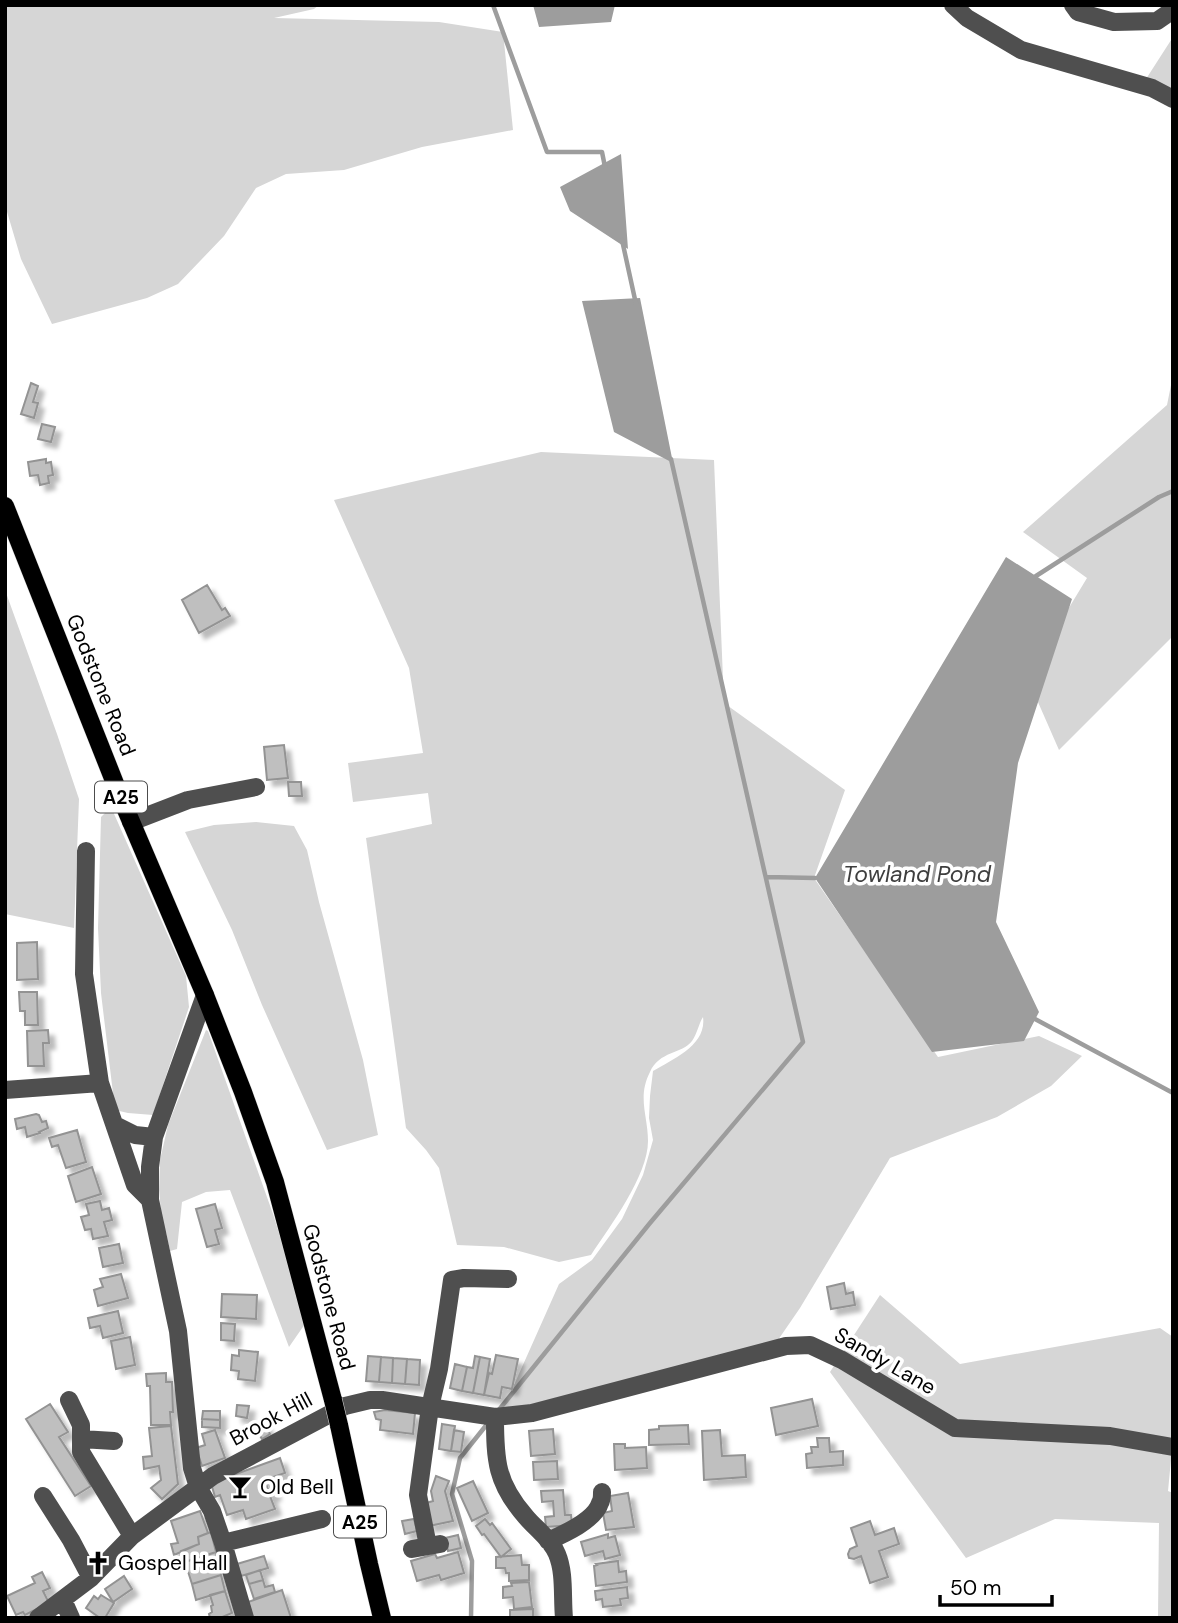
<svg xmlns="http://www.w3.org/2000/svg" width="1178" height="1623" font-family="'DM Sans',sans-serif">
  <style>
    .green { fill: #d6d6d6 }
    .water { fill: #9d9d9d }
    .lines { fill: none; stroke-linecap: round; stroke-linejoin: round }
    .stream { stroke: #9d9d9d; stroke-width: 4.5 }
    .building { fill: #bfbfbf; stroke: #939393; stroke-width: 2; filter: url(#shadow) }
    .major-casing { stroke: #dbdbdb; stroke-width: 19 }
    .minor { stroke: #4f4f4f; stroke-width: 18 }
    .major { stroke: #000; stroke-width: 18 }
    .major-bridge-casing { stroke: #dbdbdb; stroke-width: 19; stroke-linecap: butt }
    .major-bridge { stroke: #000; stroke-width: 18 }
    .labels { text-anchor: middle; stroke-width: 7; stroke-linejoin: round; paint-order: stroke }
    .shield { fill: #fff; stroke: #4c4c4c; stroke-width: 2 }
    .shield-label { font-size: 19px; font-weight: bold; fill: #000 }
    .street-label { font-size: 21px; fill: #000; stroke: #fff }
    .poi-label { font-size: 21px; fill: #000; stroke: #fff; text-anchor: start }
    .water-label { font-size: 23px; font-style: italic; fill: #3e3e3e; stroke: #fff }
  </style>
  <defs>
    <filter id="shadow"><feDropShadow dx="6" dy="6" stdDeviation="2" flood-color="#0004"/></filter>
  </defs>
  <rect width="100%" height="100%" fill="#fff"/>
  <path class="green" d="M5,5H319L314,9L274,18L439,22L503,32L513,130L422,147L344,170L286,174L256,188L224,236L178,284L147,298L52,324L21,259L5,205Z
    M1173,37V90L1146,79Z
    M1173,375V636L1059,750L1027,677L1087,578L1023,532L1167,405Z
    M541,452L714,460L724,703L845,790L814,878L938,1057L1039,1036L1082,1056L1051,1086L997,1117L890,1158L800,1308L778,1340L502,1412L559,1284L592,1260L622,1219L643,1175L653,1140L649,1118L650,1096L653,1071C673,1059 707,1045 703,1017C699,1023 697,1034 692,1041C682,1054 659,1051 650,1072C637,1097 648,1116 648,1141C648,1176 610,1226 591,1255L559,1262L504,1247L457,1245L439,1168L426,1150L406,1128L366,838L432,824L428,793L353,802L348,763L423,753L409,668L334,500Z
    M5,590L57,734L79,799L74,928L5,914Z
    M111,807L186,976L189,1007L153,1115L128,1113L115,1110L101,993L98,928L101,817Z
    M256,822L294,826L307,850L319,902L363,1060L378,1135L327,1150L262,1005L232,930L185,832L214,825Z
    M206,1030L208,1031L273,1214L307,1321L289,1347L230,1190L206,1192L182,1202L177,1249L170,1251L166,1232L163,1233L159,1190L160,1160L168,1125Z
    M880,1295L960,1364L1160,1328L1173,1337V1439L1168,1491L1173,1493V1618H1158L1159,1523L1055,1519L966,1558L830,1372Z"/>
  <path class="water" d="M533,5H615L611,22L539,27Z
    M621,154L628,249L570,211L560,187Z
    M640,298L673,463L614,432L582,301Z
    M1006,557L1072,599L1018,763L996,922L1039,1012L1024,1041L932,1052L815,878Z"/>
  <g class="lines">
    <path class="stream" d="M493,5L547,152H602L605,167
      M622,240L636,304
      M1036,576L1159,497L1173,491
      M766,877L815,878
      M1035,1019L1173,1093
      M498,1411L650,1223L803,1042L671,459
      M471,1618L472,1561L452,1494L460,1458L488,1423"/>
  </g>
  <path class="building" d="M31,383L38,386L33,402L38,403L34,418L21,414Z
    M42,424L55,427L51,442L38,439Z
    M46,459V463L51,462L53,475L48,476L49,483L40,485L38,475L30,476L28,462Z
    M207,585L222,610L225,608L230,616L199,633L182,600Z
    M284,745L288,778L267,780L264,747Z
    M288,782H301L302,796H289Z
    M37,942L38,979L17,980V943Z
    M19,992H37L38,1025H25V1011H20Z
    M48,1030L49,1043H43L44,1066H28L27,1031Z
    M36,1114L39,1115L42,1122L46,1121L48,1128L39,1132L40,1133L27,1137L25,1127L17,1129L15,1119Z
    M77,1130L86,1162L66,1168L58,1145L52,1147L49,1138Z
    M92,1167L101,1194L76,1202L68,1176Z
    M100,1201L102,1210L109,1208L112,1220L104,1222L108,1236L93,1239L91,1229L85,1230L81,1217L89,1215L86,1204Z
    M215,1204L222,1228L215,1230L219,1244L207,1247L196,1209Z
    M119,1244L123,1263L103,1267L99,1248Z
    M121,1274L128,1298L98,1306L94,1290L103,1287L100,1279Z
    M844,1283L846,1294L853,1292L855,1305L831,1309L827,1287Z
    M222,1294L257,1295L256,1319L221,1317Z
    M118,1311L123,1333L103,1338L100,1326L90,1328L88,1318Z
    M221,1323L235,1324L234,1341L221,1340Z
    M130,1337L135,1365L116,1369L111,1341Z
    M239,1350L258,1352L255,1381L238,1379L239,1371L231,1370L232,1355L239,1356Z
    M496,1355L518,1359L512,1389L502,1387L500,1398L484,1395L489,1373L492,1374Z
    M368,1356L381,1357L379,1382L366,1381Z
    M475,1356L480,1357L473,1393L462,1391L467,1367L473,1368Z
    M381,1357L393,1358L392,1383L379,1382Z
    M480,1357L490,1359L484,1395L473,1393Z
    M393,1358L407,1359L405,1384L392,1383Z
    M407,1359L420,1360L419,1385L405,1384Z
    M455,1364L467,1367L462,1391L450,1388Z
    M166,1373V1382H172L173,1412H170L171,1425H151L150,1386H147L146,1374Z
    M812,1399L818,1426L776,1435L771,1408Z
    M50,1404L68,1432L59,1437L91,1486L75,1496L26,1419Z
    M237,1405L249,1406L247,1418L236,1416Z
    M385,1410L415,1413L413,1434L380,1430L381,1420L376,1419L374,1412Z
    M203,1411H220V1420L202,1419Z
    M202,1419L220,1420V1428L202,1427Z
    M263,1421L270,1434L262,1439L254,1426Z
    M442,1424L455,1426L451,1451L439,1449Z
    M688,1425L689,1444L649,1445V1430L659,1429V1426Z
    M171,1426L178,1484L162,1499L151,1488L161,1480L159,1466L144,1469L143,1457L152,1456L149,1428Z
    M553,1429L555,1454L531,1456L529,1431Z
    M215,1430L225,1458L202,1466L196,1448L205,1445L202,1434Z
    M454,1430L464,1432L461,1452L451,1451Z
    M720,1430L722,1456L745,1455L746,1477L704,1480L702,1431Z
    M817,1438H829L830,1452L843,1451V1465L807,1468L806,1454L812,1453L811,1447H818Z
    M614,1444H625V1448L646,1447L647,1468L615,1470Z
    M280,1458L285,1473L265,1480L268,1490L273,1489L275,1494L270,1496L275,1509L246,1519L243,1510L227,1515L220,1495L215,1497L211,1483Z
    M557,1461L558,1479L534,1480L533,1462Z
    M436,1476L449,1481L445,1491L453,1521L429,1526L423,1504L433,1501L431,1491Z
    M473,1481L488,1513L472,1521L457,1488Z
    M563,1490L565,1515H571L572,1525L546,1527L545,1517L554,1516L553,1501L542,1502L541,1491Z
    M628,1493L634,1527L606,1530L603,1513L612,1511L610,1496Z
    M200,1511L208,1533L198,1537L199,1544L174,1555L171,1544L178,1543L171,1521Z
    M414,1519L417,1531L405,1534L402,1521Z
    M485,1519L490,1525L492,1523L511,1549L501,1557L484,1534L482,1535L476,1526Z
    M870,1521L875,1535L894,1528L899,1544L879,1551L888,1577L870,1583L861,1556L854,1559L849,1558L848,1554L850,1549L857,1546L851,1528Z
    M211,1532L216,1552L185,1562L181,1551L199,1544L198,1537Z
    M608,1534V1538L615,1536L620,1555L605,1559L603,1551L585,1556L581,1542Z
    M458,1535L461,1548L448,1551L445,1538Z
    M216,1552L221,1575L192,1584L185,1562Z
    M458,1552L464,1573L441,1580L439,1575L417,1581L411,1561L435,1554L437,1558Z
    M521,1555L522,1565H529V1580L509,1581V1573H506L505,1568H496V1557Z
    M264,1556L268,1568L241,1576L237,1564Z
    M618,1561L619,1572L626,1571L627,1582L596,1586L594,1566L597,1565L596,1564Z
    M260,1570L263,1580L249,1584L246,1575Z
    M42,1572L50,1588L43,1591L49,1603L25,1615L23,1612L16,1615L7,1596L35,1583L32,1577Z
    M221,1575L225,1591L196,1600L192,1584Z
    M124,1576L132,1589L113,1602L105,1589Z
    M263,1580L265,1587L273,1585L275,1592L254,1599L249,1584Z
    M529,1582L532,1607L514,1609L513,1597L503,1598V1587L512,1586L511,1583Z
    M627,1587L628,1598L620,1599L621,1605L603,1607L602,1599L596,1600L595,1591Z
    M282,1590L291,1618H253L248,1602Z
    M225,1591L232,1613L220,1618H210L209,1614L212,1612L211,1606L213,1605L210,1595Z
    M101,1595L114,1603L105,1618H100L86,1608L94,1596L98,1599Z
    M533,1609V1618H507L510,1617V1610Z"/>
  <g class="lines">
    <g class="major-casing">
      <path id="major" d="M5,506L118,791L205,995L243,1092L275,1182L333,1400
        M339,1425L369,1564L382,1618"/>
    </g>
    <path class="minor" d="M953,5L967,18L1021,50L1152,88L1173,99
      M1073,5L1078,12L1114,22L1157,21L1173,10
      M131,822L188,800L256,787
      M86,851L84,974L100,1083L135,1185L150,1200
      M205,995L154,1137L150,1167V1200L178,1331L192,1468L198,1487L212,1511L223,1543L245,1618
      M5,1090L100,1083
      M115,1125L135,1135L154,1137
      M69,1400L81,1425V1452L132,1536
      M495,1417C495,1460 496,1483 526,1517C536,1529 551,1539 557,1554C565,1573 562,1597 564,1618
      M81,1439L114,1441
      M43,1496L71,1540L91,1578
      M548,1541C564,1534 595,1520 600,1503C602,1500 602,1496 602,1492
      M223,1543L322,1519
      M428,1546L418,1495L430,1407L439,1369L452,1280L464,1278L508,1279
      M412,1549L440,1544
      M63,1600L71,1618
      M38,1618L91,1578L132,1536L213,1476L345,1406L370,1400H382L495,1417L532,1413L786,1346L810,1345L842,1360L955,1428L1110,1436L1173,1447"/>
    <use href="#major" class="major"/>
    <g class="major-bridge-casing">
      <path id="major-bridge" d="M333,1400L339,1425"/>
    </g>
    <use href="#major-bridge" class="major-bridge"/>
  </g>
  <defs>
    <g id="bar-bare" transform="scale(1.89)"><path d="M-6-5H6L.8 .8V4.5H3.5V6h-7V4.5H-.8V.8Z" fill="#000" stroke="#fff" stroke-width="2.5" paint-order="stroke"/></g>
    <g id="church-bare" transform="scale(1.89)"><path d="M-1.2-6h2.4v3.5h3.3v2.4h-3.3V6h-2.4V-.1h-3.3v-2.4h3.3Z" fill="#000" stroke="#fff" stroke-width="2.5" paint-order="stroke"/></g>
  </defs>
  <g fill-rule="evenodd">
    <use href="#bar-bare" x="240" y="1487"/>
    <use href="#church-bare" x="98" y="1563"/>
  </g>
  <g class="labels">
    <g class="shield">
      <rect x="95" y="781.5" width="52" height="31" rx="5"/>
      <rect x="334" y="1506.5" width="52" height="31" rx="5"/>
    </g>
    <g class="shield-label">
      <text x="121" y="804">A25</text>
      <text x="360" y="1529">A25</text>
    </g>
    <g class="street-label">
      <text transform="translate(101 685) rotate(68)" y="7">Godstone Road</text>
      <text transform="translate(329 1297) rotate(75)" y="7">Godstone Road</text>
      <text transform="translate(885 1361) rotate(30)" y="7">Sandy Lane</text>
      <text transform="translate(271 1419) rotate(-28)" y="7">Brook Hill</text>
    </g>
    <g class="poi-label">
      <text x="260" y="1494">Old Bell</text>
      <text x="118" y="1570">Gospel Hall</text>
    </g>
    <g class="water-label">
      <text x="917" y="882">Towland Pond</text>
    </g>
  </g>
  <rect width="1178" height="1623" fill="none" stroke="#000000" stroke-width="14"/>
  <path d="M940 1595v10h112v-10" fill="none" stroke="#000000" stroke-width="3.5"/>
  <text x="950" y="1595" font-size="21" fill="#000000" stroke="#ffffff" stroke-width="5" paint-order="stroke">50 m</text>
</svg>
